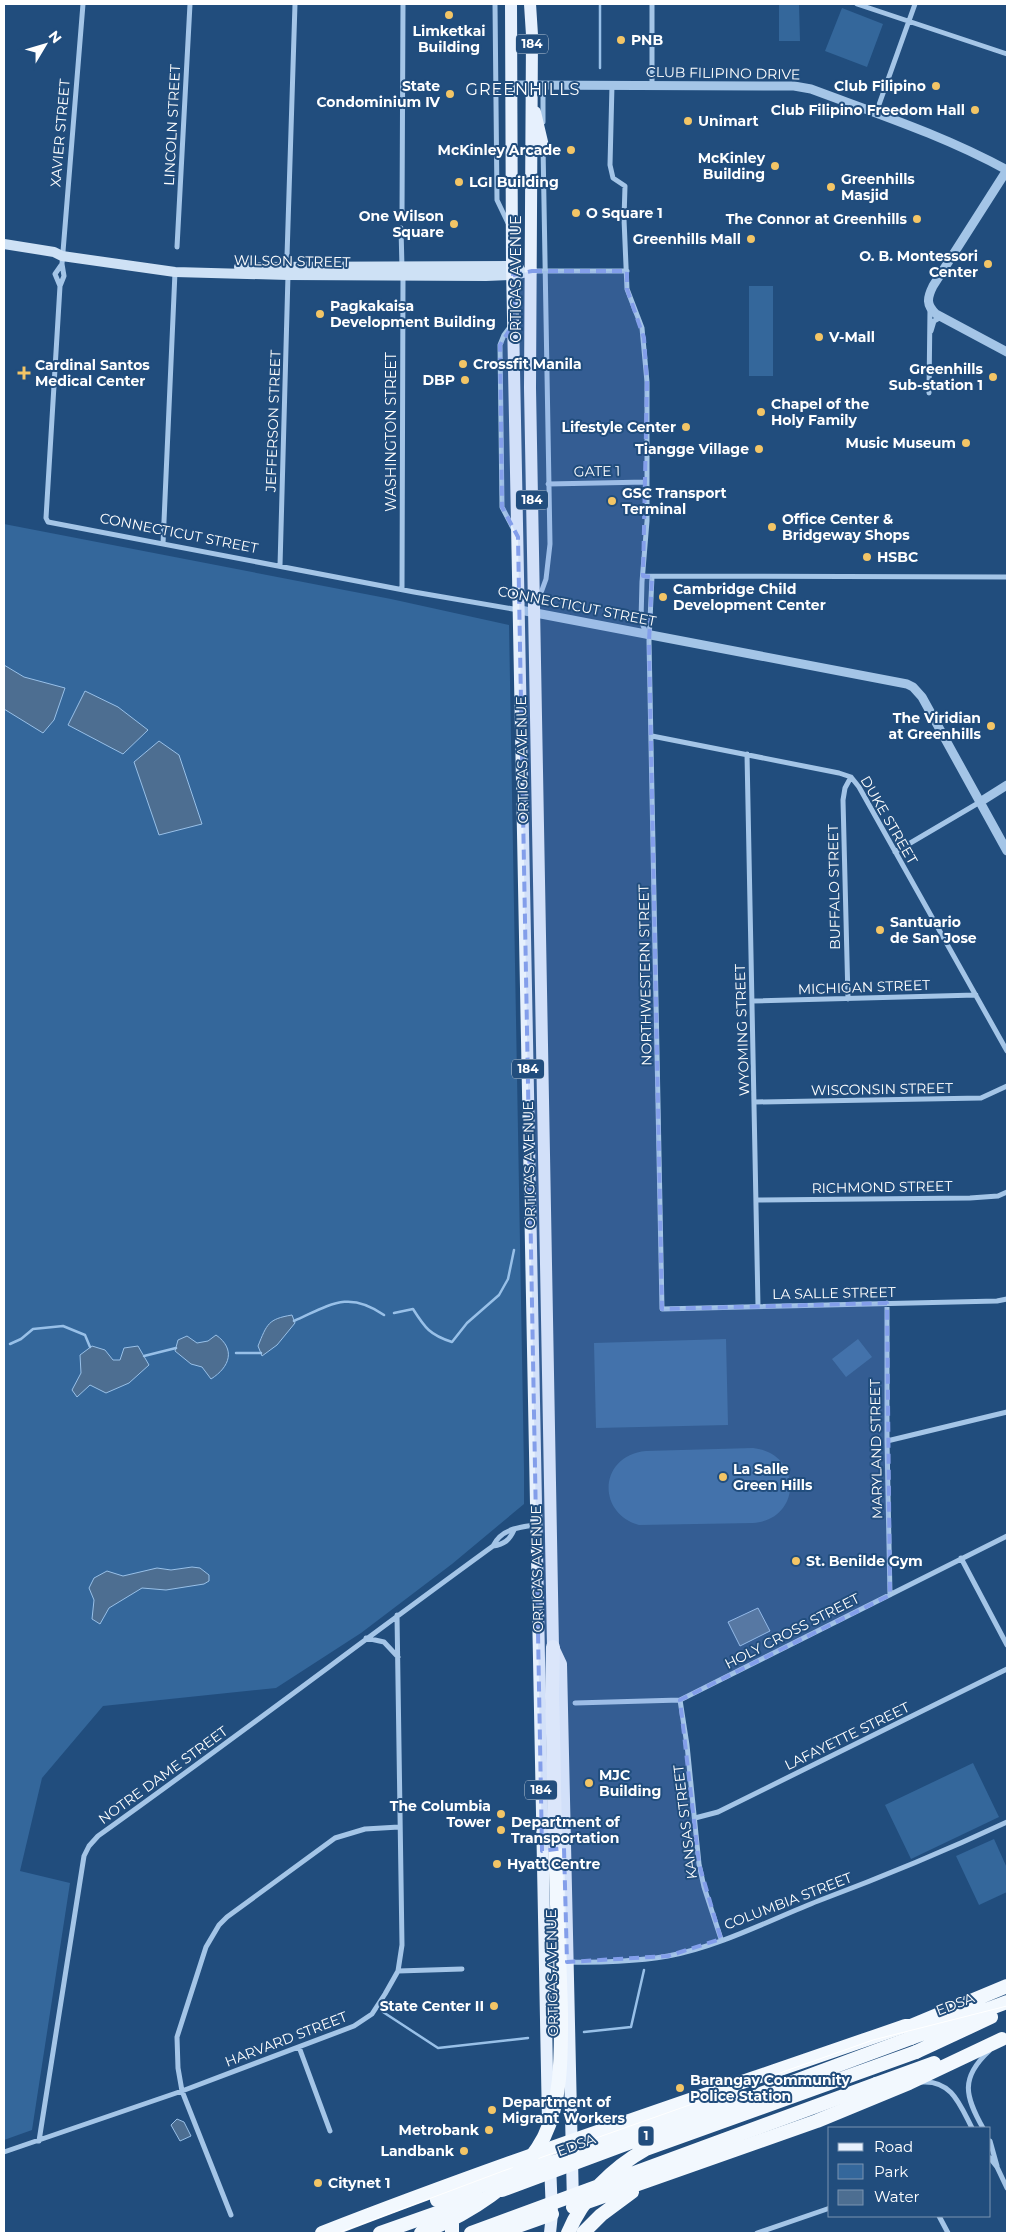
<svg xmlns="http://www.w3.org/2000/svg" width="1011" height="2237" font-family="Montserrat,sans-serif">
  <style>
    .green { fill: #34679b }
    .water { fill: #4d6e91; stroke: #98c0e8 }
    .lines { fill: none; stroke-linecap: round; stroke-linejoin: round }
    .stream { stroke: #98c0e8; stroke-width: 2.5 }
    .minor { stroke: #a4c5e7; stroke-width: 5 }
    .tertiary { stroke: #a4c5e7; stroke-width: 9 }
    .secondary { stroke: #cee1f5; stroke-width: 10 }
    .primary { stroke: #e6f0fd; stroke-width: 12 }
    .trunk { stroke: #f2f8fe; stroke-width: 14 }
    .tram { stroke: #fff; stroke-width: 1 }
    .trunk-bridge { stroke: #f2f8fe; stroke-width: 14 }
    .marked { fill: #839eea; fill-opacity: 0.2; stroke: #839eea; stroke-width: 4; stroke-dasharray: 10 6; stroke-linejoin: round }
    .poi-dot { fill: #f3c566; stroke: #214d7d; stroke-width: 2 }
    .labels { text-anchor: middle; stroke-width: 4; stroke-linejoin: round; paint-order: stroke }
    .shield { fill: #214d7d; stroke: #bccad8; stroke-width: 1 }
    .shield-label { font-size: 12px; font-weight: bold; fill: #fff }
    .poi-label { font-size: 14px; font-weight: bold; fill: #fff; stroke: #214d7d; text-anchor: start }
    .street-label { font-size: 14px; fill: #fff; stroke: #214d7d }
    .quarter-label { font-size: 16px; letter-spacing: 1px; fill: #fff; stroke: #214d7d }
  </style>
  <rect width="100%" height="100%" fill="#214d7d"/>
  <path class="green" d="M779,4H799L800,41H779Z
    M842,8L883,24L867,67L825,51Z
    M749,286H773V376H749Z
    M4,524L391,599L509,625L524,1470V1504L452,1564L361,1633L276,1688L103,1706L42,1778L20,1871L70,1883L32,2130L4,2140Z
    M726,1339L728,1425L596,1428L594,1343Z
    M858,1339L872,1357L846,1377L832,1359Z
    M753,1448C802,1453 803,1519 753,1523L639,1525C595,1512 600,1455 646,1451Z
    M973,1763L999,1817L911,1859L885,1805Z
    M994,1839L1007,1868V1892L979,1905L956,1856Z"/>
  <path class="water" d="M4,665L24,677L65,688L54,720L43,733L4,709Z
    M85,691L118,707L148,730L123,754L68,725Z
    M159,741L179,755L202,824L159,835L134,762Z
    M292,1315L295,1323L277,1345L262,1356L258,1346C267,1324 268,1319 292,1315Z
    M216,1335C236,1349 230,1367 211,1379L202,1367L191,1364L175,1351L178,1340L187,1336L197,1343L208,1341Z
    M92,1346L105,1350L113,1360H120L124,1348L138,1346L149,1365L129,1383L106,1393L90,1385L77,1397L72,1390L81,1373L80,1355Z
    M192,1567L200,1568L209,1575V1581L204,1584L166,1590L142,1588L109,1608L100,1624L92,1619L94,1600L89,1588L94,1578L107,1571L123,1576L157,1568L171,1570Z
    M758,1608L770,1631L740,1646L728,1622Z
    M177,2119L184,2122L191,2136L180,2141L171,2125Z"/>
  <g class="lines">
    <path class="stream" d="M600,4V68
      M394,1313L413,1309C425,1328 430,1335 452,1342L467,1323L499,1295L508,1279L514,1250
      M294,1321C330,1305 348,1290 384,1315
      M10,1344L21,1339L33,1329L63,1326L85,1335L90,1347
      M236,1353H261
      M144,1356L176,1348
      M383,2012L438,2048L528,2038
      M584,2032L631,2027L644,1970"/>
    <path class="minor" d="M83,4L62,264L55,274L60,286L46,518L48,522L414,592L519,610
      M495,4L497,200L508,223
      M857,4L1007,54
      M543,85V122
      M612,85L610,165L613,178L625,186L624,219L627,289L642,328L647,382V521L642,582L641,620L647,636
      M652,85V4
      M876,113L915,4
      M402,215L403,4
      M401,228L402,268
      M177,247L190,4
      M287,256L295,4
      M532,271H627
      M60,286L64,276L62,264
      M510,327L504,335L500,345L502,507L514,530
      M931,331L934,321L941,317
      M929,393L930,308
      M548,484L647,482
      M163,544L175,272
      M280,566L288,275
      M643,576L1007,577
      M652,577L649,641L662,1309L997,1301L1007,1299
      M402,590L403,276
      M538,601L546,579L550,544L543,146
      M652,736L839,773L851,777L859,787L1007,1051
      M747,754L758,1306
      M895,852L980,802
      M848,999L843,800L845,788L851,777
      M752,1001L976,995
      M755,1102L981,1098L1007,1086
      M757,1200L970,1198L998,1196L1007,1192
      M887,1303V1441L890,1595
      M887,1441L1007,1412
      M493,1546C501,1529 519,1527 536,1525
      M961,1558L1007,1645
      M366,1638L384,1642L398,1657
      M680,1700L687,1745L699,1864L704,1887L721,1939
      M575,1703L680,1700L1007,1536
      M695,1818L718,1812L1007,1669
      M569,1962C598,1963 639,1961 668,1956C718,1947 770,1920 818,1901C882,1877 945,1851 1007,1822
      M398,1971L462,1969
      M299,2047L330,2131
      M922,2082C952,2080 960,2105 972,2128
      M983,2128C965,2096 960,2078 989,2051
      M39,2141L84,1856L89,1846L98,1836C231,1741 361,1642 493,1546C504,1544 509,1541 514,1530
      M990,2141L997,2166
      M4,2152L182,2091L354,2026L372,2014L385,1994L398,1971L402,1945L397,1615
      M990,2158L997,2167L1007,2188
      M231,2215L182,2091L178,2068L177,2037L206,1947L219,1925L227,1917L335,1838L365,1829L399,1827
      M939,2216L948,2233
      M757,2233L830,2208"/>
    <path class="tertiary" d="M512,85L794,86L811,89C878,114 945,136 1007,170L933,286C927,298 926,305 936,314L1007,352
      M520,610L907,684L913,687L922,697L1007,851
      M980,802L1007,785"/>
    <path class="secondary" d="M4,244L54,252L62,256L175,272L288,275L486,276L513,275L532,271
      M239,267L512,266L519,268"/>
    <path class="primary" d="M511,4L512,266L548,2123
      M530,4L532,35L530,388L553,1647L561,1664L573,2204
      M535,112L543,146
      M550,2163L552,2214L550,2233"/>
    <path class="trunk" d="M552,1696L553,1647
      M911,2038L1007,2002
      M916,2052L991,2017
      M876,2084L934,2063
      M437,2200L570,2157L733,2096
      M573,2207L817,2121L909,2083L1002,2039
      M447,2210L452,2224V2233
      M322,2233C514,2158 710,2094 905,2026H911L1007,1986
      M498,2233L552,2214
      M583,2233L601,2215L632,2192"/>
    <path class="tram" d="M338,2233L503,2171L873,2040L1007,2006"/>
    <path class="trunk-bridge" d="M502,2190L911,2038
      M380,2233L479,2198
      M421,2233C467,2215 520,2183 544,2137C562,2100 561,2054 561,2014C560,1966 557,1919 556,1870C554,1812 554,1754 552,1696
      M471,2233L876,2084
      M568,2233C583,2197 612,2168 646,2149L916,2052"/>
  </g>
  <path class="marked" d="M532,271H627V289L644,338L647,382L643,576L652,577L649,642L662,1309L887,1303L890,1595L680,1700L699,1864L721,1939L668,1956L567,1962L564,1848L542,1851L518,537L502,507L500,345L514,323L513,275Z"/>
  <g class="poi-dot">
    <circle cx="449" cy="15" r="5"/>
    <circle cx="621" cy="40" r="5"/>
    <circle cx="936" cy="86" r="5"/>
    <circle cx="450" cy="94" r="5"/>
    <circle cx="975" cy="110" r="5"/>
    <circle cx="688" cy="121" r="5"/>
    <circle cx="571" cy="150" r="5"/>
    <circle cx="775" cy="166" r="5"/>
    <circle cx="459" cy="182" r="5"/>
    <circle cx="831" cy="187" r="5"/>
    <circle cx="576" cy="213" r="5"/>
    <circle cx="917" cy="219" r="5"/>
    <circle cx="454" cy="224" r="5"/>
    <circle cx="751" cy="239" r="5"/>
    <circle cx="988" cy="264" r="5"/>
    <circle cx="320" cy="314" r="5"/>
    <circle cx="819" cy="337" r="5"/>
    <circle cx="463" cy="364" r="5"/>
    <path d="M21.5 365.5h5v5h5v5h-5v5h-5v-5h-5v-5h5z"/>
    <circle cx="993" cy="377" r="5"/>
    <circle cx="465" cy="380" r="5"/>
    <circle cx="761" cy="412" r="5"/>
    <circle cx="686" cy="427" r="5"/>
    <circle cx="966" cy="443" r="5"/>
    <circle cx="759" cy="449" r="5"/>
    <circle cx="612" cy="501" r="5"/>
    <circle cx="772" cy="527" r="5"/>
    <circle cx="867" cy="557" r="5"/>
    <circle cx="663" cy="597" r="5"/>
    <circle cx="991" cy="726" r="5"/>
    <circle cx="880" cy="930" r="5"/>
    <circle cx="723" cy="1477" r="5"/>
    <circle cx="796" cy="1561" r="5"/>
    <circle cx="589" cy="1783" r="5"/>
    <circle cx="501" cy="1814" r="5"/>
    <circle cx="501" cy="1830" r="5"/>
    <circle cx="497" cy="1864" r="5"/>
    <circle cx="494" cy="2006" r="5"/>
    <circle cx="680" cy="2088" r="5"/>
    <circle cx="492" cy="2110" r="5"/>
    <circle cx="489" cy="2130" r="5"/>
    <circle cx="464" cy="2151" r="5"/>
    <circle cx="318" cy="2183" r="5"/>
  </g>
  <g class="labels">
    <g class="shield">
      <rect x="516" y="34.5" width="32" height="19" rx="4"/>
      <rect x="516" y="490.5" width="32" height="19" rx="4"/>
      <rect x="512" y="1059.5" width="32" height="19" rx="4"/>
      <rect x="525" y="1780.5" width="32" height="19" rx="4"/>
      <rect x="638.5" y="2126.5" width="15" height="19" rx="4"/>
    </g>
    <g class="shield-label">
      <text x="532" y="48">184</text>
      <text x="532" y="504">184</text>
      <text x="528" y="1073">184</text>
      <text x="541" y="1794">184</text>
      <text x="646" y="2140">1</text>
    </g>
    <g class="poi-label">
      <text x="449" y="36" text-anchor="middle">Limketkai<tspan x="449" dy="16">Building</tspan></text>
      <text x="631" y="45">PNB</text>
      <text x="440" y="91" text-anchor="end">State<tspan x="440" dy="16">Condominium IV</tspan></text>
      <text x="926" y="91" text-anchor="end">Club Filipino</text>
      <text x="965" y="115" text-anchor="end">Club Filipino Freedom Hall</text>
      <text x="698" y="126">Unimart</text>
      <text x="561" y="155" text-anchor="end">McKinley Arcade</text>
      <text x="765" y="163" text-anchor="end">McKinley<tspan x="765" dy="16">Building</tspan></text>
      <text x="841" y="184">Greenhills<tspan x="841" dy="16">Masjid</tspan></text>
      <text x="469" y="187">LGI Building</text>
      <text x="586" y="218">O Square 1</text>
      <text x="444" y="221" text-anchor="end">One Wilson<tspan x="444" dy="16">Square</tspan></text>
      <text x="907" y="224" text-anchor="end">The Connor at Greenhills</text>
      <text x="741" y="244" text-anchor="end">Greenhills Mall</text>
      <text x="978" y="261" text-anchor="end">O. B. Montessori<tspan x="978" dy="16">Center</tspan></text>
      <text x="330" y="311">Pagkakaisa<tspan x="330" dy="16">Development Building</tspan></text>
      <text x="829" y="342">V-Mall</text>
      <text x="473" y="369">Crossfit Manila</text>
      <text x="35" y="370">Cardinal Santos<tspan x="35" dy="16">Medical Center</tspan></text>
      <text x="983" y="374" text-anchor="end">Greenhills<tspan x="983" dy="16">Sub-station 1</tspan></text>
      <text x="455" y="385" text-anchor="end">DBP</text>
      <text x="771" y="409">Chapel of the<tspan x="771" dy="16">Holy Family</tspan></text>
      <text x="676" y="432" text-anchor="end">Lifestyle Center</text>
      <text x="956" y="448" text-anchor="end">Music Museum</text>
      <text x="749" y="454" text-anchor="end">Tiangge Village</text>
      <text x="622" y="498">GSC Transport<tspan x="622" dy="16">Terminal</tspan></text>
      <text x="782" y="524">Office Center &amp;<tspan x="782" dy="16">Bridgeway Shops</tspan></text>
      <text x="877" y="562">HSBC</text>
      <text x="673" y="594">Cambridge Child<tspan x="673" dy="16">Development Center</tspan></text>
      <text x="981" y="723" text-anchor="end">The Viridian<tspan x="981" dy="16">at Greenhills</tspan></text>
      <text x="890" y="927">Santuario<tspan x="890" dy="16">de San Jose</tspan></text>
      <text x="733" y="1474">La Salle<tspan x="733" dy="16">Green Hills</tspan></text>
      <text x="806" y="1566">St. Benilde Gym</text>
      <text x="599" y="1780">MJC<tspan x="599" dy="16">Building</tspan></text>
      <text x="491" y="1811" text-anchor="end">The Columbia<tspan x="491" dy="16">Tower</tspan></text>
      <text x="511" y="1827">Department of<tspan x="511" dy="16">Transportation</tspan></text>
      <text x="507" y="1869">Hyatt Centre</text>
      <text x="484" y="2011" text-anchor="end">State Center II</text>
      <text x="690" y="2085">Barangay Community<tspan x="690" dy="16">Police Station</tspan></text>
      <text x="502" y="2107">Department of<tspan x="502" dy="16">Migrant Workers</tspan></text>
      <text x="479" y="2135" text-anchor="end">Metrobank</text>
      <text x="454" y="2156" text-anchor="end">Landbank</text>
      <text x="328" y="2188">Citynet 1</text>
    </g>
    <g class="street-label">
      <text transform="translate(723 73) rotate(1)" y="5">CLUB FILIPINO DRIVE</text>
      <text transform="translate(172 125) rotate(-87)" y="5">LINCOLN STREET</text>
      <text transform="translate(60 133) rotate(-85)" y="5">XAVIER STREET</text>
      <text transform="translate(292 261) rotate(1)" y="5">WILSON STREET</text>
      <text transform="translate(516 279) rotate(-90)" y="5">ORTIGAS AVENUE</text>
      <text transform="translate(273 421) rotate(-88)" y="5">JEFFERSON STREET</text>
      <text transform="translate(391 432) rotate(-90)" y="5">WASHINGTON STREET</text>
      <text transform="translate(597 471) rotate(-1)" y="5">GATE 1</text>
      <text transform="translate(179 533) rotate(11)" y="5">CONNECTICUT STREET</text>
      <text transform="translate(577 606) rotate(11)" y="5">CONNECTICUT STREET</text>
      <text transform="translate(522 760) rotate(-91)" y="5">ORTIGAS AVENUE</text>
      <text transform="translate(889 820) rotate(60)" y="5">DUKE STREET</text>
      <text transform="translate(834 887) rotate(-91)" y="5">BUFFALO STREET</text>
      <text transform="translate(645 975) rotate(-91)" y="5">NORTHWESTERN STREET</text>
      <text transform="translate(864 987) rotate(-2)" y="5">MICHIGAN STREET</text>
      <text transform="translate(742 1030) rotate(-92)" y="5">WYOMING STREET</text>
      <text transform="translate(882 1089) rotate(-1)" y="5">WISCONSIN STREET</text>
      <text transform="translate(529 1165) rotate(-91)" y="5">ORTIGAS AVENUE</text>
      <text transform="translate(882 1187) rotate(-1)" y="5">RICHMOND STREET</text>
      <text transform="translate(834 1293) rotate(-1)" y="5">LA SALLE STREET</text>
      <text transform="translate(876 1449) rotate(-91)" y="5">MARYLAND STREET</text>
      <text transform="translate(537 1569) rotate(-91)" y="5">ORTIGAS AVENUE</text>
      <text transform="translate(792 1631) rotate(-27)" y="5">HOLY CROSS STREET</text>
      <text transform="translate(847 1736) rotate(-26)" y="5">LAFAYETTE STREET</text>
      <text transform="translate(163 1775) rotate(-36)" y="5">NOTRE DAME STREET</text>
      <text transform="translate(685 1822) rotate(-97)" y="5">KANSAS STREET</text>
      <text transform="translate(788 1901) rotate(-21)" y="5">COLUMBIA STREET</text>
      <text transform="translate(552 1973) rotate(-91)" y="5">ORTIGAS AVENUE</text>
      <text transform="translate(955 2004) rotate(-21)" y="5">EDSA</text>
      <text transform="translate(286 2039) rotate(-21)" y="5">HARVARD STREET</text>
      <text transform="translate(576 2145) rotate(-20)" y="5">EDSA</text>
    </g>
    <g class="quarter-label">
      <text x="523" y="95">GREENHILLS</text>
    </g>
  </g>
  <rect width="1011" height="2237" fill="none" stroke="#ffffff" stroke-width="10"/>
  <rect x="828" y="2127" width="162" height="90" fill="#214d7d" stroke="#7a94b1"/>
  <rect x="838" y="2143" width="25" height="8" fill="#e6f0fd" stroke="#7a94b1"/>
  <text x="874" y="2152" font-size="15" fill="#ffffff">Road</text>
  <rect x="838" y="2164" width="25" height="15" fill="#34679b" stroke="#7a94b1"/>
  <text x="874" y="2177" font-size="15" fill="#ffffff">Park</text>
  <rect x="838" y="2190" width="25" height="15" fill="#4d6e91" stroke="#7a94b1"/>
  <text x="874" y="2202" font-size="15" fill="#ffffff">Water</text>
  <g transform="translate(45 45) rotate(52)" stroke="#214d7d" stroke-width="4" paint-order="stroke">
  <path d="M0-4L9 19L0 12L-9 19Z" fill="#ffffff"/>
  <text y="-8" font-size="14" font-weight="bold" text-anchor="middle" fill="#ffffff">N</text>
  </g>
</svg>
